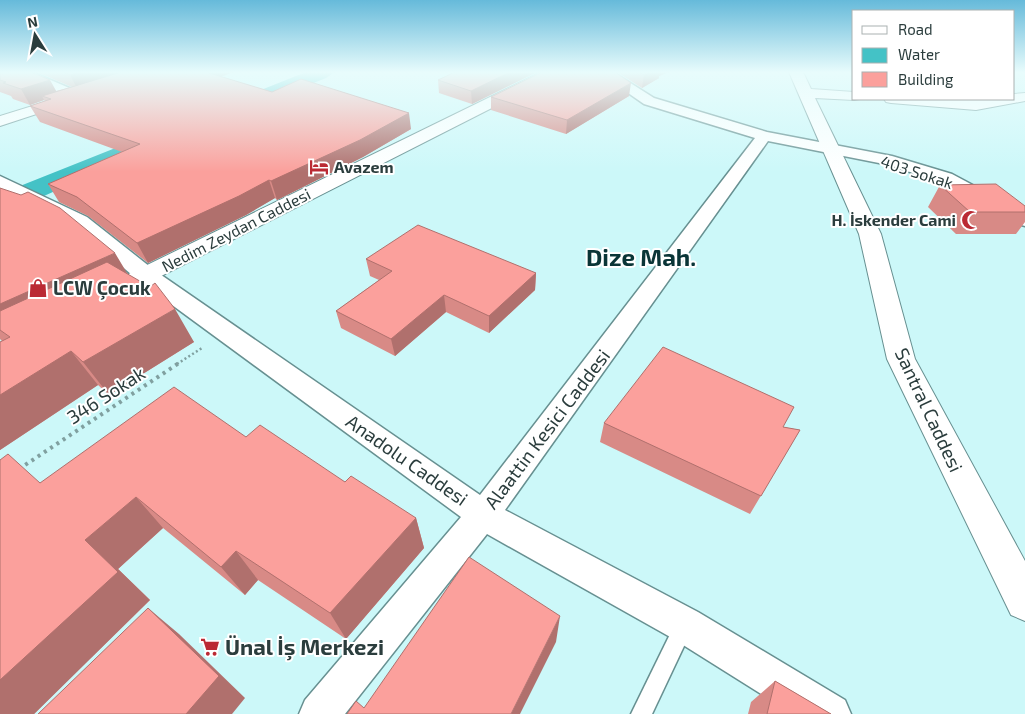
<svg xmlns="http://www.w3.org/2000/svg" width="1025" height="714" font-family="'Exo 2',sans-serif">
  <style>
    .water { fill: #44c2c6 }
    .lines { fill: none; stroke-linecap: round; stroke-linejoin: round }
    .service-casing { stroke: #679091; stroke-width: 3 }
    .minor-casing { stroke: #679091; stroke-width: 3 }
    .tertiary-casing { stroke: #679091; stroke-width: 2 }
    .path-far1 { stroke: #80a0a0; stroke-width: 2.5; stroke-dasharray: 2 2.5; stroke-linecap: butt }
    .path { stroke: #80a0a0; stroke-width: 4; stroke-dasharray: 3 4.5; stroke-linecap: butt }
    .service { fill: #fff; fill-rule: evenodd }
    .minor { fill: #fff; fill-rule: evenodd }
    .tertiary { fill: #fff; fill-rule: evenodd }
    .wall { fill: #d88a86 }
    .shaded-wall { fill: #b0706d }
    .building { fill: #fba09c; stroke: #b0706d }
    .labels { text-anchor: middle; stroke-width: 4; stroke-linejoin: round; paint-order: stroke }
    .far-poi-label { font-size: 16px; font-weight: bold; fill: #2b3d3d; stroke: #fff; text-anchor: start }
    .far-street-label { font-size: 16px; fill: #2b3d3d; stroke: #fff }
    .poi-label { font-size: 19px; font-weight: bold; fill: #2b3d3d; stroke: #fff; text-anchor: start }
    .street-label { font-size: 19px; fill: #2b3d3d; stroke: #fff }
    .near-poi-label { font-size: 22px; font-weight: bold; fill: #2b3d3d; stroke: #fff; text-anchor: start }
    .district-label { font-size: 24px; font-weight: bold; fill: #0a3537; stroke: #fff }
  </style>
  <rect width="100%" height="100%" fill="#ccf8f9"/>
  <path class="water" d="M306,72H335L326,78L160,144L35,200L20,186Z"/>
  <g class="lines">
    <g class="service-casing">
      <path id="service" d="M684,618L691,620L693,627L652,714H631L677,620Z"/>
    </g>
    <g class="minor-casing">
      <path id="minor" d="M15,72H32L81,93L83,96L81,99H71L17,75Z
        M598,72H613L654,98L767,132L892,156L952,174L1025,213V226L1018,224L940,182L889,165L768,141L505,510L698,612L845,700L851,714H793L672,638L487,534L345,714H299L305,700L461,517L138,280L73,225L0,188V176L87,217L154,270L480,495L755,138L644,104Z"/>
    </g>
    <g class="tertiary-casing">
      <path id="tertiary" d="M541,72H559L557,75L112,301L103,304L94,301L91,296L94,291Z
        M789,72H803L811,89L854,92V99H859L854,100L815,98L881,234L915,359L1025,561V621L1011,615L887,359L859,234Z
        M1025,93V101L976,110L891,103L886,102L884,99L976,100L1014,99V94Z
        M68,95L73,96L75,99L73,102L0,126V116Z"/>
    </g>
    <path class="path-far1" d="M177,364L202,348"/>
    <path class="path" d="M19,469L179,363"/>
    <use href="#service" class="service"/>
    <use href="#minor" class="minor"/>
    <use href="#tertiary" class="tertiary"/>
  </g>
  <path class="wall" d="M0,72L56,91L72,87L37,72H233L221,77L272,92L411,129L363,157L277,200L275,198L246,215L148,263L88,216L59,202L48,184L122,152L40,122L30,106L45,101L44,100L30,105L13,99L11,96L0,92Z
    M455,72H537L472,104L439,93L438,80Z
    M617,72H669L659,76V78L642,88Z
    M629,96L566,134L491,110V97Z
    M940,185L1025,206V222L1016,234H956L928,207Z
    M0,188L127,273L194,342L109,395L98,385L0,450V342L2,341L0,339Z
    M366,259L536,273L535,290L489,333L446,312L395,356L341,328L336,311L379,280L370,276Z
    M604,423L783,427L800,430L750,514L600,442Z
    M246,437L345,482L416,518L424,548L346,639L258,580L245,595L163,528L118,569L150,600L34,714L40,483Z
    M775,681L831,714H748L751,702Z"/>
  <path class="shaded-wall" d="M78,72H133L78,90L70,75Z
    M197,72H233L201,84Z
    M510,72H537L472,104L471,91Z
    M650,72H669L659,76V78L642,88L644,75Z
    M50,80L59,96H42L44,100L30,105L21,89Z
    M631,83L629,96L566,134L567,120Z
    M409,113L411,129L363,157L277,200L271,181Z
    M269,180L275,198L246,215L148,263L137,243Z
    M115,253L127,273L0,330V304Z
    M536,273L535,290L489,333V316Z
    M444,295L446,312L395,356L391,339Z
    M175,309L194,342L109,395L83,362Z
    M71,351L98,385L0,450V395Z
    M136,497L163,528L118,569L150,600L34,714H0V680L85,540Z
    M416,518L424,548L346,639L330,613Z
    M236,551L258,580L245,595L221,567Z
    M148,608L179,634L245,698L232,714H186Z
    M560,616L556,642L520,714H511Z"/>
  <path class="building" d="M0,72H31L50,80L21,89L3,83L6,82L0,80Z
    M64,72H78L70,75Z
    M121,72H206L272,92L301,79L409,113L360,140L271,181L269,180L239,196L137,243L77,197L48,184L140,144L30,106L51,99L42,96Z
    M455,72H510L471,91L438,80Z
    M542,72H615L631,83L567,120L491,97Z
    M639,72H650L644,75Z
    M996,184L1025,206V212H970L940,185Z
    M0,188L21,195L28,192L60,208L115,253L0,304Z
    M418,225L536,273L489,316L444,295L391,339L336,311L392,271L366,259Z
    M107,262L150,287L155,283L175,309L83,362L71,351L0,395V342L10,337L0,330V311Z
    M663,347L794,407L783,427L800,430L761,496L604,423Z
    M174,387L246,437L260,425L345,482L351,476L416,518L330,613L236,551L221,567L136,497L85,540L118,572L0,680V460L8,454L40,483Z
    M469,557L560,616L511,714H347L356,701L364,708Z
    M148,608L219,676L186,714H38Z
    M775,681L831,714H767Z"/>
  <linearGradient id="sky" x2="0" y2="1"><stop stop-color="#66bada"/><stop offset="0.42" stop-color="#e8fcfc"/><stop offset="1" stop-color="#e8fcfc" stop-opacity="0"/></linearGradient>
  <rect width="1025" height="172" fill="url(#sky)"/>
  <defs>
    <g id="hotel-bare" transform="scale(1.5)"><path d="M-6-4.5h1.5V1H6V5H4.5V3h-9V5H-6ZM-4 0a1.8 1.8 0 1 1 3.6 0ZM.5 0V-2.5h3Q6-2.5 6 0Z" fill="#bb2a34" stroke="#fff" stroke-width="2.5" paint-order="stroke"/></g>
    <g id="mosque-bare" transform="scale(1.5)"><path d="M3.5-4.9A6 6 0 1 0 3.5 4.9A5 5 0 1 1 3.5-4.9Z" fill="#bb2a34" stroke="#fff" stroke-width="2.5" paint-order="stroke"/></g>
    <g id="shop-bare" transform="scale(1.5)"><path d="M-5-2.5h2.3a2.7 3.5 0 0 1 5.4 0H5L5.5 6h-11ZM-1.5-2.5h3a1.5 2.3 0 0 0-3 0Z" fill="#bb2a34" stroke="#fff" stroke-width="2.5" paint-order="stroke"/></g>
    <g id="supermarket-bare" transform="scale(1.5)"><path d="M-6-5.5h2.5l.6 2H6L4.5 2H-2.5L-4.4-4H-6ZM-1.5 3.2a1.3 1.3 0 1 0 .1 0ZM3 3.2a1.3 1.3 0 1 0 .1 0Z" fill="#bb2a34" stroke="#fff" stroke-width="2.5" paint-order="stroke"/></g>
  </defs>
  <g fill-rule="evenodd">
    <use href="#hotel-bare" x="319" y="167"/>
    <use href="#mosque-bare" x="971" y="220"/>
    <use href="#shop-bare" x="38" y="288"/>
    <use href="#supermarket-bare" x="210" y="647"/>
  </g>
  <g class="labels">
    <g class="far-poi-label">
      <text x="334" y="173">Avazem</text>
      <text x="956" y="226" text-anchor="end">H. İskender Cami</text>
    </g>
    <g class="far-street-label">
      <text transform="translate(917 172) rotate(18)" y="6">403 Sokak</text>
      <text transform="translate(236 230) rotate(-27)" y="6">Nedim Zeydan Caddesi</text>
    </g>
    <g class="poi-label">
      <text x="53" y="295">LCW Çocuk</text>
    </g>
    <g class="street-label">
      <text transform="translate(106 395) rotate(-33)" y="7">346 Sokak</text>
      <text transform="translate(929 410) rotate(65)" y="7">Santral Caddesi</text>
      <text transform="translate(547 429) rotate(-53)" y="7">Alaattin Kesici Caddesi</text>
      <text transform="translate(407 460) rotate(35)" y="7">Anadolu Caddesi</text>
    </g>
    <g class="near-poi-label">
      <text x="225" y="655">Ünal İş Merkezi</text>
    </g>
    <g class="district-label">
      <text x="641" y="266">Dize Mah.</text>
    </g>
  </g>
  <rect x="852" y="10" width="162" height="90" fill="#ffffff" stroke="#aab1b1"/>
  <rect x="862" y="26" width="25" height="8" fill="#ffffff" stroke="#aab1b1"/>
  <text x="898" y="35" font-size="15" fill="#2b3d3d">Road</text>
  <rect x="862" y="48" width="25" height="15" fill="#44c2c6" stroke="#aab1b1"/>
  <text x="898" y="60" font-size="15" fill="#2b3d3d">Water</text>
  <rect x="862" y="72" width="25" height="15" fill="#fba09c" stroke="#aab1b1"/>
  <text x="898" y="85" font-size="15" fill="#2b3d3d">Building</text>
  <g transform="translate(35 35) rotate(349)" stroke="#ffffff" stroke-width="4" paint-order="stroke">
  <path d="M0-4L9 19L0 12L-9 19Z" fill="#2b3d3d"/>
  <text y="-8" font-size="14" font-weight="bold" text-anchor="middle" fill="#2b3d3d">N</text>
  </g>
</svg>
